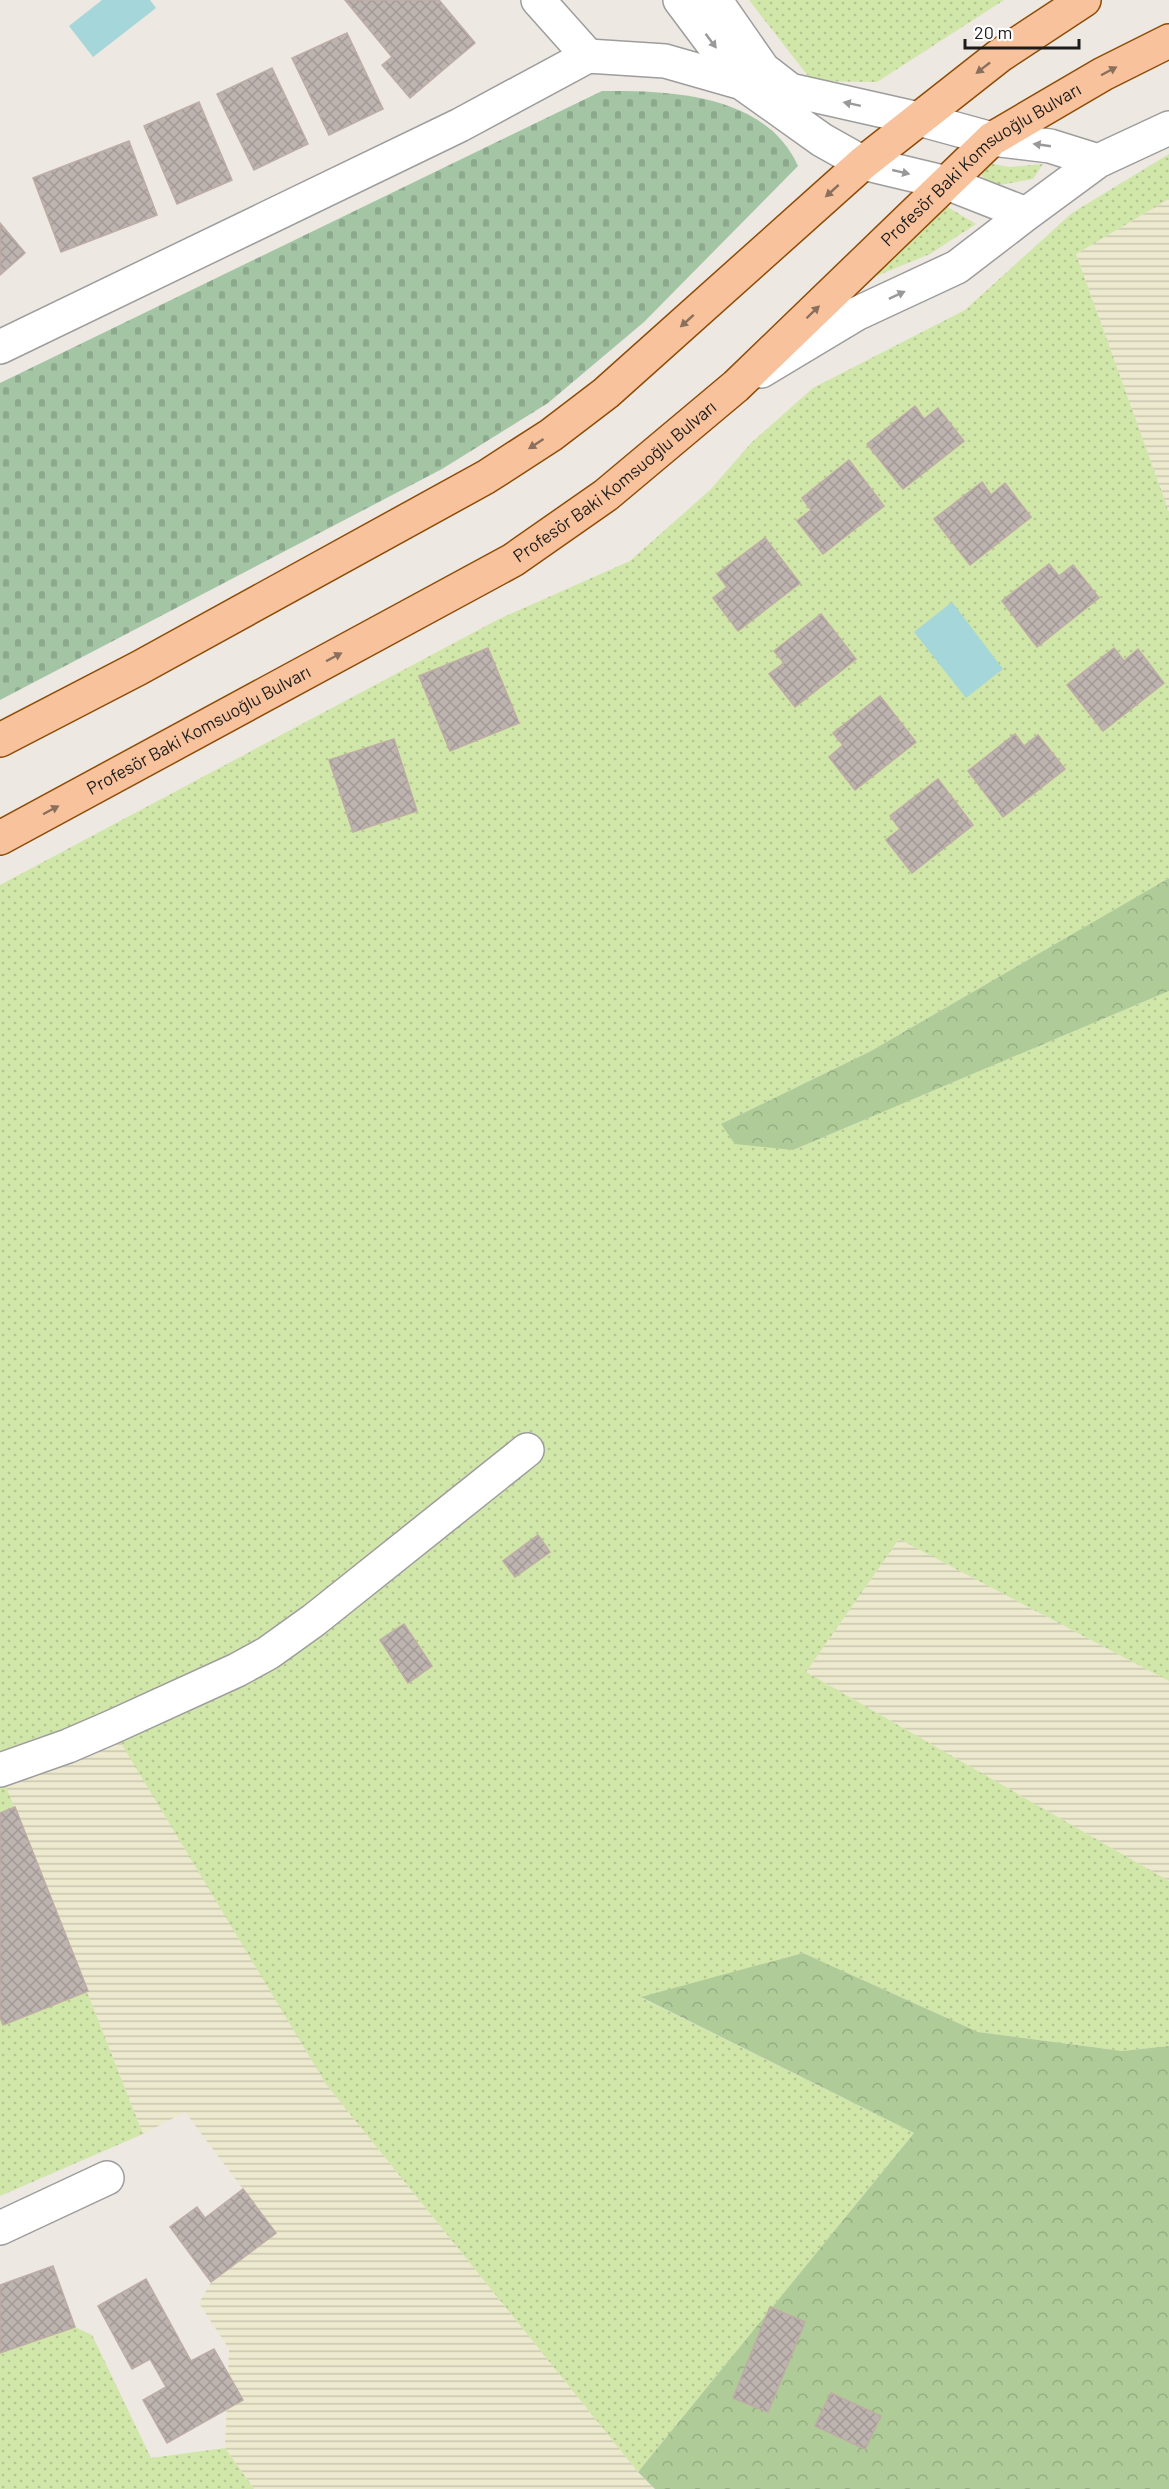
<svg xmlns="http://www.w3.org/2000/svg" width="1169" height="2489" font-family="Barlow,sans-serif">
  <style>
    .farmland { fill: url(#farmland-rules) }
    .grass { fill: url(#grass-dots) }
    .forest { fill: url(#forest-crowns) }
    .cemetery { fill: url(#cemetery-stones) }
    .water { fill: #a4d6da }
    .building { fill: url(#building-cross-hatch); stroke: #beaca5; stroke-width: 1.5 }
    .lines { fill: none; stroke-linecap: round; stroke-linejoin: round }
    .minor-casing { stroke: #9d9d9d; stroke-width: 36 }
    .major-casing { stroke: #8e4c06; stroke-width: 36 }
    .minor { stroke: #fff; stroke-width: 33 }
    .major { stroke: #f8c29d; stroke-width: 33 }
    .oneway { fill: #999 }
    .oneway2 { fill: #8a6f5c }
    .labels { text-anchor: middle; stroke-width: 5; stroke-linejoin: round; paint-order: stroke }
    .street-label { font-size: 18px; fill: #1c1c1c; stroke: #fff }
  </style>
  <defs>
    <pattern id="farmland-rules" width="6" height="5" patternUnits="userSpaceOnUse" patternTransform="scale(1.5)"><rect width="6" height="5" fill="#ece9ce"/><path d="M0 2.5h6" fill="none" stroke="#cac7b0"/></pattern>
    <pattern id="grass-dots" width="8" height="8" patternUnits="userSpaceOnUse" patternTransform="scale(1.5)"><rect width="8" height="8" fill="#d1e6a9"/><path d="M2 2h.1M6 6h.1" fill="none" stroke="#b3c591" stroke-width="1.8" stroke-linecap="round"/></pattern>
    <pattern id="forest-crowns" width="20" height="18" patternUnits="userSpaceOnUse" patternTransform="scale(1.5)"><rect width="20" height="18" fill="#afcb98"/><path d="M2 6a3 3 0 1 1 6 0M12 15a3 3 0 1 1 6 0" fill="none" stroke="#96ae82"/></pattern>
    <pattern id="cemetery-stones" width="16" height="16" patternUnits="userSpaceOnUse" patternTransform="scale(1.5)"><rect width="16" height="16" fill="#a4c5a4"/><path d="M2 7V4a2 2 0 0 1 4 0v3zM10 15v-3a2 2 0 0 1 4 0v3z" fill="#8da98d"/></pattern>
    <pattern id="building-cross-hatch" width="8" height="8" patternUnits="userSpaceOnUse" patternTransform="scale(1.5)"><rect width="8" height="8" fill="#bdb3af"/><path d="M0 0l8 8M0 8l8-8" fill="none" stroke="#a29996"/></pattern>
  </defs>
  <rect width="100%" height="100%" fill="#ede8e2"/>
  <path class="farmland" d="M1169,199V512L1076,254Z
    M899,1539L1169,1681V1881L806,1672Z
    M112,1727L326,2084L638,2472L655,2489H254L225,2448L229,2349L199,2303L211,2282L276,2233L185,2112L143,2134L0,1771Z"/>
  <path class="grass" d="M749,0H1004L877,82L812,81Z
    M1169,154V199L1076,254L1169,512V878L871,1051L721,1124L793,1150L1169,991V1681L899,1539L806,1672L1169,1881V2046L1122,2051L978,2032L803,1953L642,1998L914,2133L638,2472L326,2084L112,1728L0,1770V885L499,619L630,561L710,490L752,442L813,388L965,310L1072,213Z
    M989,163L1009,167L1043,164L1033,179L994,186L981,175Z
    M946,206L976,224L930,254L864,281Z
    M0,1771L143,2134L0,2196Z
    M75,2327L92,2335L151,2458L225,2448L254,2489H0V2353Z"/>
  <path class="forest" d="M1169,878V991L793,1150L735,1144L721,1124L871,1051Z
    M803,1953L978,2032L1122,2051L1169,2046V2489H655L638,2472L914,2133L641,1997Z"/>
  <path class="cemetery" d="M602,91C670,90 766,94 798,166L644,322L548,403L442,469L0,700V383Z"/>
  <path class="water" d="M102,0H150L156,8L93,57L69,26Z
    M952,602L1003,669L966,698L914,632Z"/>
  <path class="building" d="M345,0H439L475,43L410,98L382,65L392,57Z
    M347,33L383,109L329,135L292,58Z
    M272,68L308,144L254,170L217,94Z
    M199,102L232,180L177,204L144,126Z
    M129,141L157,215L61,252L33,178Z
    M0,223L25,253L0,275Z
    M915,406L924,419L938,408L964,441L903,489L867,444Z
    M849,460L884,506L823,554L797,521L811,510L802,498Z
    M982,482L991,495L1005,483L1031,517L970,565L934,519Z
    M765,538L800,583L738,631L713,598L727,587L717,574Z
    M1049,564L1059,576L1073,565L1099,598L1037,647L1002,601Z
    M821,614L856,659L795,707L769,674L784,663L774,651Z
    M488,648L519,723L450,751L419,676Z
    M1114,648L1124,661L1138,649L1164,683L1103,731L1067,685Z
    M880,696L916,742L855,790L829,757L843,745L833,733Z
    M1015,734L1024,746L1038,735L1065,769L1003,817L968,771Z
    M394,739L417,811L353,832L329,760Z
    M938,779L973,825L912,873L886,840L900,829L890,816Z
    M538,1535L550,1552L515,1577L503,1561Z
    M404,1624L432,1666L408,1683L380,1640Z
    M15,1807L88,1991L3,2025L0,2017V1813Z
    M243,2189L276,2233L211,2282L170,2227L197,2207L205,2218Z
    M53,2266L75,2327L0,2353V2285Z
    M146,2279L191,2361L214,2349L243,2400L167,2443L143,2400L166,2387L150,2359L132,2369L98,2306Z
    M770,2307L805,2322L768,2412L733,2398Z
    M831,2393L881,2416L865,2449L815,2426Z"/>
  <g class="lines">
    <g class="minor-casing">
      <path id="minor" d="M680,0L742,83L822,140L863,163L947,183L1026,214L1098,161L1169,128
        M715,0L763,69L790,90L919,119L992,139L1050,146L1098,161
        M588,56L665,61L742,83
        M0,347L460,125L588,56L538,0
        M761,371L856,314L957,267L1026,214
        M0,1770L68,1746L112,1727L237,1670L268,1653L314,1620L527,1450
        M0,2228L107,2178"/>
    </g>
    <g class="major-casing">
      <g id="major">
        <path d="M0,740L139,668L486,477L551,435L606,393L863,163L999,56L1084,0"/>
        <path id="s1" d="M0,838L513,560L606,495L736,386L992,139L1103,74L1169,41"/>
      </g>
    </g>
    <use href="#minor" class="minor"/>
    <use href="#major" class="major"/>
  </g>
  <defs><path id="oneway-solid" d="M-6-.8H1V-3.2L6.5 0L1 3.2V.8H-6Z" transform="scale(1.5)"/></defs>
  <g class="oneway">
    <use href="#oneway-solid" transform="translate(711 41) rotate(53)"/>
    <use href="#oneway-solid" transform="translate(852 104) rotate(-168)"/>
    <use href="#oneway-solid" transform="translate(1042 145) rotate(-172)"/>
    <use href="#oneway-solid" transform="translate(901 172) rotate(13)"/>
    <use href="#oneway-solid" transform="translate(897 295) rotate(-25)"/>
  </g>
  <g class="oneway2">
    <use href="#oneway-solid" transform="translate(983 68) rotate(142)"/>
    <use href="#oneway-solid" transform="translate(1109 71) rotate(-28)"/>
    <use href="#oneway-solid" transform="translate(832 191) rotate(138)"/>
    <use href="#oneway-solid" transform="translate(813 312) rotate(-44)"/>
    <use href="#oneway-solid" transform="translate(687 321) rotate(138)"/>
    <use href="#oneway-solid" transform="translate(536 444) rotate(147)"/>
    <use href="#oneway-solid" transform="translate(334 657) rotate(-28)"/>
    <use href="#oneway-solid" transform="translate(51 810) rotate(-28)"/>
  </g>
  <g class="labels">
    <g class="street-label">
      <text dy="6" stroke="none"><textPath href="#s1" startOffset="1198">Profesör Baki Komsuoğlu Bulvarı</textPath></text>
      <text dy="6" stroke="none"><textPath href="#s1" startOffset="712">Profesör Baki Komsuoğlu Bulvarı</textPath></text>
      <text dy="6" stroke="none"><textPath href="#s1" startOffset="226">Profesör Baki Komsuoğlu Bulvarı</textPath></text>
    </g>
  </g>
  <path d="M965 39v9h114v-9" fill="none" stroke="#1c1c1c" stroke-width="3"/>
  <text x="974" y="39" font-size="18" fill="#1c1c1c" stroke="#ffffff" stroke-width="4.5" paint-order="stroke">20 m</text>
</svg>
